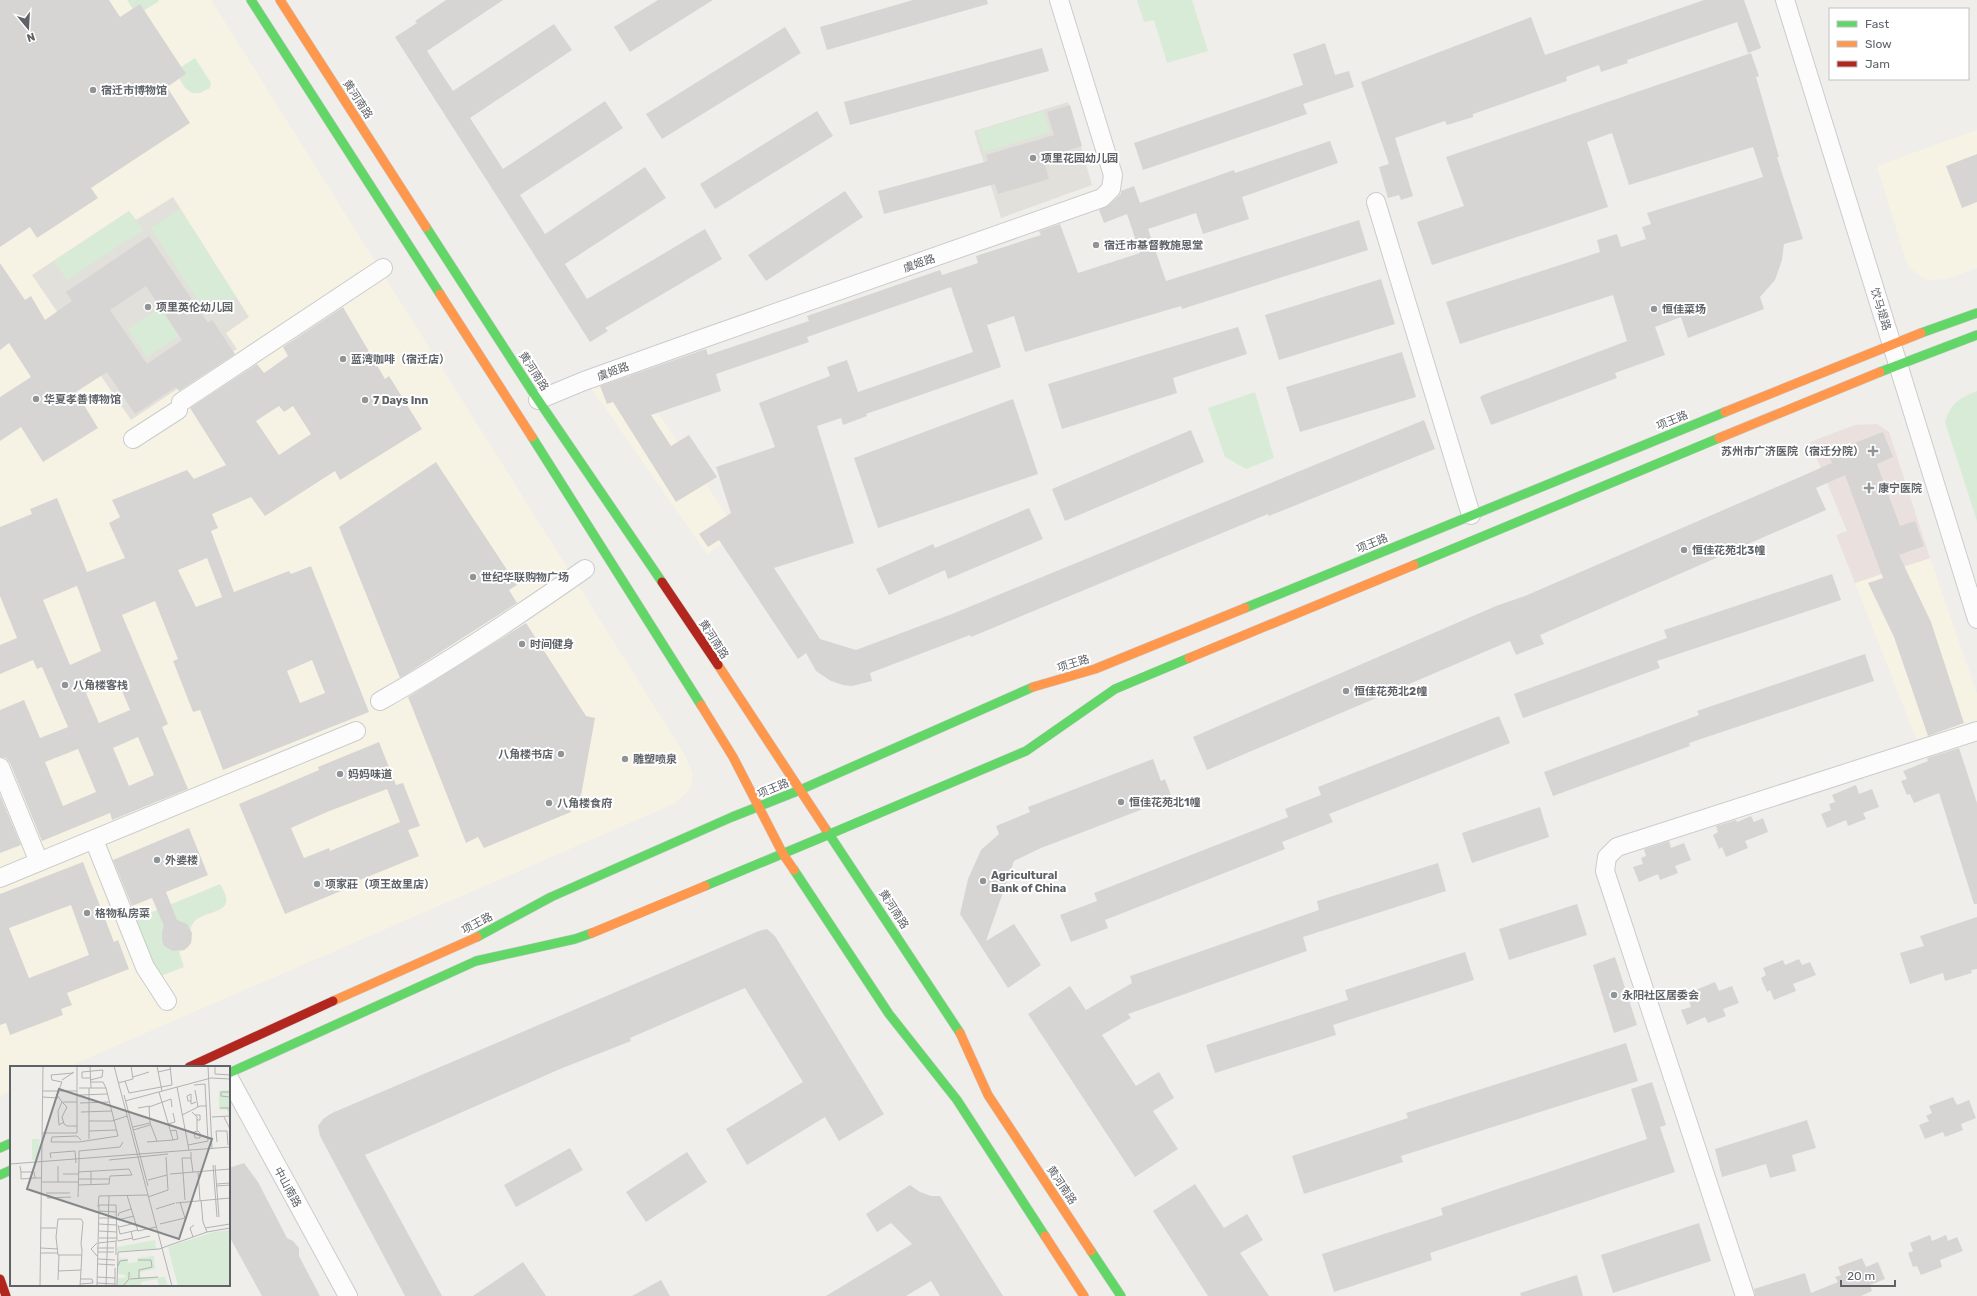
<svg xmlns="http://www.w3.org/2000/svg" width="1977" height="1296" font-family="Rubik,'Noto Sans SC',sans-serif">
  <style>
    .commercial { fill: #f7f3e4 }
    .education { fill: #e2e0da }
    .medical { fill: #eae0de }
    .green { fill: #d8ebd6 }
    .building { fill: #d6d5d3; fill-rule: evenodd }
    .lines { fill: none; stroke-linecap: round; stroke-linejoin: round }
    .street-casing { stroke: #cbcccc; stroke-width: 20 }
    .fast-casing { stroke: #cacacb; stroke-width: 10 }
    .slow-casing { stroke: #cacacb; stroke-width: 10 }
    .jam-casing { stroke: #cacacb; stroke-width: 10 }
    .street { stroke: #fdfcfc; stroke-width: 18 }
    .fast { stroke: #63d668; stroke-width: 9 }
    .slow { stroke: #ff974d; stroke-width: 9 }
    .jam { stroke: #b3261e; stroke-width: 9 }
    .poi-dot { fill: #919496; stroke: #fff; stroke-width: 1.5 }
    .labels { text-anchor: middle; stroke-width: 4; stroke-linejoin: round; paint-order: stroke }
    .poi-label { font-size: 11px; font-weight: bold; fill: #5f6368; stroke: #fff; text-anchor: start }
    .street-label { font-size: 11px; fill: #5f6368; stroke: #fff }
    .inset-road { fill: none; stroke: #b1b2b2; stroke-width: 1 }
    .view { fill: #84888a; fill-opacity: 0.15; stroke: #84888a; stroke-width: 2 }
    .inset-edge { fill: none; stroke: #5f6368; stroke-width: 2 }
  </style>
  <rect width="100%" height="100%" fill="#efeeea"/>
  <path class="commercial" d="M0,0H211L686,757L693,774L690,789L676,803L67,1067H11V1091L0,1096Z
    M1977,130V268L1946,279L1928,280L1918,275L1907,264L1877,166Z
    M630,371L738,532L707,554L589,385Z
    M1930,558L1977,694V724L1918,743L1855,583Z"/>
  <path class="education" d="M1068,102L1092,185L1001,218L974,131Z
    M173,197L249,317L226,333L237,349L131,420L32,275L129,211L136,220Z"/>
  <path class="medical" d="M1877,424L1889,432L1930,558L1855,583L1836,535L1847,531L1810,442L1855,425Z"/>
  <path class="green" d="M127,0H158L159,1L137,15Z
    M1137,0H1192L1208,51L1167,63L1154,20L1144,22Z
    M195,58L211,83L210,88L200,93H192L185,88L175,71Z
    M1043,111L1050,132L984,152L977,131Z
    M180,209L236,297L207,315L151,228Z
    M129,211L143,230L67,280L54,261Z
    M160,308L179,336L147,357L128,329Z
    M1977,391V521L1945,422C1952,402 1958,399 1977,391Z
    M1255,392L1274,458L1246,469L1225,457L1208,408Z
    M220,884C242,918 201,907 192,925C189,929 193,937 191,943L184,950L179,951L184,967L158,977L135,919Z"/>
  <path class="building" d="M0,0H109L120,17L140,4L186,74L167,87L190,123L91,188L98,198L37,238L30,227L0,247Z
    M446,0H503L427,51L453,91L554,24L572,50L470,118L503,169L605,101L623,128L520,195L545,234L645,167L666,198L565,264L587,299L705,229L722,259L605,328L608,331L590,342L395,37L417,23L415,21Z
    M658,0H713L630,52L614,27Z
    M913,0H987L988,4L827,50L820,27Z
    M1704,0H1744L1761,48L1748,53L1737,22L1627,60L1628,63L1601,72L1599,65L1566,77L1567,81L1473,114V117L1447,125L1445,121L1395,138L1413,196L1401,200L1399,195L1388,198L1379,167L1389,164L1361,82L1531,17L1545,55Z
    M785,27L801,53L662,139L646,114Z
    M1325,43L1335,75L1349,71L1354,87L1303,104L1307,114L1143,170L1134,143L1303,85L1293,54Z
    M1042,48L1049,71L850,125L844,102Z
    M1751,53L1759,76L1756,77L1779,157H1777L1803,239L1784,244L1782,260L1775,280L1760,297L1764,309L1688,338L1681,317L1655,327L1665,355L1615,373L1617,378L1491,425L1480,397L1483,395L1627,341L1613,295L1460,344L1446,302L1600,252L1597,240L1617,234L1621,247L1646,239L1642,227L1651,224L1647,213L1763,177L1753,147L1629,185L1612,133L1587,142L1608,207L1432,265L1417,222L1464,206L1446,157Z
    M1070,105L1082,146L1043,158L1049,179L998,194L995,184L884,214L878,191L988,161L986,155L1054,135L1047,112Z
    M817,111L833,136L715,209L700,184Z
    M1330,141L1338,163L1242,197L1249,219L1203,234L1196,213L1148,229L1166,281L1359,220L1368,250L1182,309L1181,306L1025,352L1014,316L987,325L1001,367L866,414L867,416L843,425L841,418L817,426L854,543L774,568L820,639L856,650L952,614L1424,420L1435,449L1269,516L1268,514L971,637L970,635L870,673L872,681L852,686L843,685L831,681L816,671L806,653L798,659L719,540L708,547L699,534L731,513L716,467L775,447L759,403L830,376L827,367L847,360L858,392L973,352L951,287L807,337L809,342L716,374L721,391L651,415L671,446L689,435L717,477L676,502L613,402L607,404L600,386L706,349L708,355L809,321L807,316L940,270L942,275L978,263L976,256L1041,235L1039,231L1060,224L1078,273L1140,253L1127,214L1104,223L1099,210L1109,205L1121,194V191L1134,186L1140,203L1234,170L1235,173Z
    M1977,154V202L1962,208L1946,166Z
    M845,191L863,217L766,281L748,255Z
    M149,236L208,323L212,320L235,354L179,391L176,387L135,414L107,372L76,392L98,428L43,462L21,427L0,441V397L31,377L9,343L0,350V263L25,300L31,296L45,320L72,301L66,292ZM146,286L182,340L147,364L110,310Z
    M1381,279L1395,324L1279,360L1265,315Z
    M343,307L385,379L389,376L422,429L340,480L335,471L265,516L251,497L212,514L218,528L211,531L234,592L289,571L291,574L311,566L369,712L223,770L200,710L193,712L173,661L178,659L155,601L122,615L168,724L162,727L188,789L112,820L110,813L42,841L10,763L6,758L0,757V710L24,700L40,738L68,727L42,667L37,669L33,660L0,674V645L17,638L0,596V527L32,514L30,509L57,498L87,572L125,558L109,523L120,517L112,500L187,470L194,479L226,465L190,408L257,364L264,373L288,356L283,347ZM279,406L284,412L293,406L311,434L279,455L256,421ZM207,558L222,597L196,607L178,570ZM77,586L101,651L70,665L43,600ZM312,660L325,693L300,703L287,671ZM117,679L130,710L99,723L86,693ZM138,737L154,775L129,786L113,748ZM78,749L96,792L63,806L45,762Z
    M1238,327L1247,354L1173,378L1177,393L1062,429L1048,384Z
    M1402,352L1416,397L1300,432L1286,387Z
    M1013,399L1038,474L878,528L854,458Z
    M1191,430L1204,462L1065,521L1052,489Z
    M1883,432L1893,457L1877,464L1900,526L1915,521L1924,546L1899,555L1931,622L1964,723L1928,736L1894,637L1868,583L1883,578L1845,475L1816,488L1826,510L1540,635L1544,644L1516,655L1510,641L1207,770L1193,737L1496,606L1525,596L1832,463L1828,453Z
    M436,462L517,585L509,590L517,603L400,678L339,527Z
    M1029,508L1043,539L948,579L945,570L889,595L876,569L933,544L935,548Z
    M1832,574L1841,600L1657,661L1660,668L1523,718L1514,694L1667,638L1664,630Z
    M526,623L586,716L595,718L580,801L564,797L571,812L484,848L478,837L466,843L408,697Z
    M1865,654L1874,681L1689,743L1690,746L1553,796L1544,772L1699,715L1697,711Z
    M1499,716L1510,743L1329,814L1333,822L1282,842L1285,849L1105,920L1108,928L1071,942L1060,915L1097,901L1094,893L1288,817L1285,809L1321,795L1318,787Z
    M379,742L396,785L403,783L420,826L408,830L419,856L345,886L346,889L285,914L239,804L319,770L318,767ZM387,789L400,822L330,851L329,848L304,858L291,828L327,812Z
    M1959,748L1977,803V904H1974L1939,793L1914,803L1910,794L1907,795L1901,781L1907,779L1903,771L1928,761L1927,758Z
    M1153,759L1161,781L1165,779L1172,798L1041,848L1014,861L986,941L1014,924L1041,965L1008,988L960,914L968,879L981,850L999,834L996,826L1030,812L1028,807Z
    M1856,785L1859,794L1872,789L1879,807L1863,813L1866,819L1848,826L1846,820L1827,828L1821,814L1831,810L1829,804L1835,802L1832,795Z
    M0,795L21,845L0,853Z
    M1540,807L1549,837L1472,863L1462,833Z
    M1751,816L1754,822L1763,818L1768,832L1745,841L1748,848L1726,857L1722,847L1719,849L1713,835L1718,832L1716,826L1736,820L1737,822Z
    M189,828L208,875L166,892L177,920L187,924L192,933L191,943L188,947L184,950L173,951L164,946L162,941V931L164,926L152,898L132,906L113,860Z
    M1669,841L1671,848L1684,843L1691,860L1675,866L1678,873L1660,880L1658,874L1639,882L1633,867L1643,864L1641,858L1646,856L1644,849Z
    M83,862L114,942L118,940L129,969L67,993L72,1005L61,1009L63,1015L10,1035L6,1023L0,1025V894ZM71,905L89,955L29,978L9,928Z
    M1438,863L1446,891L1303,937L1307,951L1128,1014L1131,1018L1102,1035L1136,1086L1159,1072L1174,1098L1153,1111L1178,1149L1135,1177L1028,1014L1070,986L1086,1010L1132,983L1130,976L1319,910L1317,901Z
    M1577,904L1587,935L1509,960L1499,929Z
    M1977,917V969L1971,970L1972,973L1945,981L1943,973L1910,984L1900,953L1924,946L1920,936Z
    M767,929L775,936L884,1114L839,1141L825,1117L747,1165L726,1129L803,1082L745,988L630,1038L631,1041L560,1069L365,1155L442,1296H405L320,1136L318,1126L323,1119L332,1113L759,931Z
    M1465,952L1474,980L1333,1025L1336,1035L1215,1073L1206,1045L1348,1000L1345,990Z
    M1615,957L1637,1025L1614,1033L1593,965Z
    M1799,959L1802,965L1810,962L1816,975L1793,984L1796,991L1774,1000L1770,990L1767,992L1761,978L1766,975L1763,968L1783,960L1785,965Z
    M1715,982L1719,991L1732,986L1739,1003L1723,1009L1726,1016L1708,1023L1705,1017L1687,1025L1681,1010L1691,1007L1689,1001L1694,999L1691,992Z
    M1626,1043L1638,1081L1401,1156L1403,1162L1304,1194L1292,1156L1408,1118L1406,1113Z
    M1652,1082L1666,1125L1660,1127L1675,1172L1430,1253L1432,1260L1334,1292L1322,1254L1443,1215L1441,1208L1647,1139L1631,1089Z
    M1953,1097L1957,1105L1969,1100L1976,1118L1961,1124L1963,1130L1945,1137L1943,1132L1925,1139L1919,1125L1929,1121L1926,1116L1932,1113L1929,1106Z
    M1807,1120L1816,1148L1792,1155L1796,1171L1770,1178L1766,1164L1722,1177L1715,1149Z
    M570,1148L583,1170L516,1207L504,1185Z
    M687,1152L707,1182L646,1222L626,1192Z
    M244,1163L258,1182L287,1238L293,1241L299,1248V1256L320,1296H262L229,1236V1168Z
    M1195,1184L1224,1228L1247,1214L1263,1240L1240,1253L1269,1296H1208L1153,1211Z
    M910,1185L920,1192L931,1196H940L1003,1296H940L931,1281L906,1296H826L912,1244L891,1223L877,1232L866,1214Z
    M1699,1223L1711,1261L1613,1293L1601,1255Z
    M1930,1235L1932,1241L1946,1235L1948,1241L1957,1237L1963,1251L1940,1260L1942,1267L1921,1275L1917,1266L1913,1267L1908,1253L1913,1251L1910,1243Z
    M1862,1258L1866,1267L1878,1262L1885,1279L1870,1285L1872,1291L1861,1296H1755L1754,1289L1805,1273L1811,1293L1838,1282L1835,1277L1841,1275L1838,1267Z
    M523,1262L546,1296H473Z
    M1577,1275L1583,1296H1521L1520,1293Z
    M661,1280L670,1296H632Z"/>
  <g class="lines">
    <g class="street-casing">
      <path id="street" d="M1785,0L1977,619
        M1376,202L1471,515
        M538,400L584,381L707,337L1102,198L1111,189L1113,175L1059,0
        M181,402L383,268
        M133,439L178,410
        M380,701C451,661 518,616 585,569
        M0,767L39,862
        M94,840L145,967L167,1001
        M0,878L356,731
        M229,1078L348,1296
        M1745,1296L1605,871L1607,857L1617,847L1977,731"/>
    </g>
    <g class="fast-casing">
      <path id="fast" d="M251,0L440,294
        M426,227L532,391L662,582
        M1921,333L1977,313
        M1880,372L1977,335
        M532,437L701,705
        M1414,565L1719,438
        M1245,608L1725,412
        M800,790L1033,687
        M825,828L960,1033
        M830,834L1026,751L1115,689L1189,658
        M794,870L889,1014L957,1100L1045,1236
        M705,886L830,834
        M477,937L551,897L732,817L800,790
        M229,1073L476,961L575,939L592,933
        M0,1148L11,1143
        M0,1175L11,1170
        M1091,1251L1121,1296"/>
    </g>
    <g class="slow-casing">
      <path id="slow" d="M280,0L426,227
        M440,294L532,437
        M1725,412L1921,333
        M1719,438L1880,372
        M1189,658L1414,565
        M718,665L825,828
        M1033,687L1095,669L1245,608
        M701,705L733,757L783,854L794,870
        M592,933L705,886
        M333,1001L477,937
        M960,1033L988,1095L1091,1251
        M1045,1236L1084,1296"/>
    </g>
    <g class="jam-casing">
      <path id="jam" d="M662,582L718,665
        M189,1067L333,1001
        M0,1279L6,1296"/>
    </g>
    <use href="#street" class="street"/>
    <use href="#fast" class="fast"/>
    <use href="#slow" class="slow"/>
    <use href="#jam" class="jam"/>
  </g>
  <g class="poi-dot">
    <circle cx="93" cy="90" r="4"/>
    <circle cx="1033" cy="158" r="4"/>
    <circle cx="1096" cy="245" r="4"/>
    <circle cx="148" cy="307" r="4"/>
    <circle cx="1654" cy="309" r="4"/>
    <circle cx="343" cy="359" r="4"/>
    <circle cx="36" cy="399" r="4"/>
    <circle cx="365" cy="400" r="4"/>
    <path d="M1871 445h4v4h4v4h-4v4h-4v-4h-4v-4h4z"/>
    <path d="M1867 482h4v4h4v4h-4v4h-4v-4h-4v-4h4z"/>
    <circle cx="1684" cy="550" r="4"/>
    <circle cx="473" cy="577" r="4"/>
    <circle cx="522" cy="644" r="4"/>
    <circle cx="65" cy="685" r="4"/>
    <circle cx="1346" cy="691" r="4"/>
    <circle cx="561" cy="754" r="4"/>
    <circle cx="625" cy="759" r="4"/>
    <circle cx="340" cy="774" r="4"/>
    <circle cx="1121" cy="802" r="4"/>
    <circle cx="549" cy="803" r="4"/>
    <circle cx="157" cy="860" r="4"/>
    <circle cx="983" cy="881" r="4"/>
    <circle cx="317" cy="884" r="4"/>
    <circle cx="87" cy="913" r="4"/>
    <circle cx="1614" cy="995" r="4"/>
  </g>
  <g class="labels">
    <g class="poi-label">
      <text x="101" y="94">宿迁市博物馆</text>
      <text x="1041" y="162">项里花园幼儿园</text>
      <text x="1104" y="249">宿迁市基督教施恩堂</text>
      <text x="156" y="311">项里英伦幼儿园</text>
      <text x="1662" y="313">恒佳菜场</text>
      <text x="351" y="363">蓝湾咖啡（宿迁店）</text>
      <text x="44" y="403">华夏孝善博物馆</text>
      <text x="373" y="404">7 Days Inn</text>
      <text x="1864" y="455" text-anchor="end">苏州市广济医院（宿迁分院）</text>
      <text x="1878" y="492">康宁医院</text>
      <text x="1692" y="554">恒佳花苑北3幢</text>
      <text x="481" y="581">世纪华联购物广场</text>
      <text x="530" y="648">时间健身</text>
      <text x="73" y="689">八角楼客栈</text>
      <text x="1354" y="695">恒佳花苑北2幢</text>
      <text x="553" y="758" text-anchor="end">八角楼书店</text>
      <text x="633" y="763">雕塑喷泉</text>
      <text x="348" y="778">妈妈味道</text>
      <text x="1129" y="806">恒佳花苑北1幢</text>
      <text x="557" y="807">八角楼食府</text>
      <text x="165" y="864">外婆楼</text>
      <text x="991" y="879">Agricultural<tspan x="991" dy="13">Bank of China</tspan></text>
      <text x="325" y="888">项家莊（项王故里店）</text>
      <text x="95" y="917">格物私房菜</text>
      <text x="1622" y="999">永阳社区居委会</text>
    </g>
    <g class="street-label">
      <text transform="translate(358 99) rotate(57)" y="4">黄河南路</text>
      <text transform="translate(919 263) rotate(-19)" y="4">虞姬路</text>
      <text transform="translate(1881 309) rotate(73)" y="4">饮马堤路</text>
      <text transform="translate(534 371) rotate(57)" y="4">黄河南路</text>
      <text transform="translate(613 371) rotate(-20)" y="4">虞姬路</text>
      <text transform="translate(1672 420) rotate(-22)" y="4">项王路</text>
      <text transform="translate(1372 543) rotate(-22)" y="4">项王路</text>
      <text transform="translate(714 639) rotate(57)" y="4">黄河南路</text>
      <text transform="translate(1073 663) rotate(-17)" y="4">项王路</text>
      <text transform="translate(773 788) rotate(-22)" y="4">项王路</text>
      <text transform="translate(894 909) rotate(57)" y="4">黄河南路</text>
      <text transform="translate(477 923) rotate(-28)" y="4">项王路</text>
      <text transform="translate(1062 1185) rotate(56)" y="4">黄河南路</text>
      <text transform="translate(288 1187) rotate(61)" y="4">中山南路</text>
    </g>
  </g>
  <g transform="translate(10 1066)">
    <rect width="220" height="220" fill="#efeeea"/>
    <path d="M220,24V49H218L217,44L209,43V25ZM22,73H30L28,93L22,94ZM220,164V220H168L158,181L204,166ZM145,174L146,183L106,185L107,181ZM144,190L145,203L130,206V211H155L158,220H149L147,213L131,216V220H108V212H115V209L108,208V193L117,192L118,197L127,196V192Z" fill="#d8ebd6"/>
    <path class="inset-road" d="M80,0L81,22M104,0L162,220M147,0L152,25M198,0L202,83M205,0V8L220,9M148,6L161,3M123,11L139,6M80,12H72V6L93,4L92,11L80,14M52,14L64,6M115,15L119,27L162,19L160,0M80,16H93L96,22M108,17L123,13L121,0M167,21L179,84M69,22H96L108,70L69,76H41L42,71L67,70L71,74M185,24L188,41M33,25H67M220,26H211V30L220,31M70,29L97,28M114,29L138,120M33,31L48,32M115,35L201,12L220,13M181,35H178L177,30L181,28V38L186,36M52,36L57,41L52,51L54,58L57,60H67M53,36H67M70,37L99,36M128,42L140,40M210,42H219L220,50M71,46L102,45M182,46L187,51V64L190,67V72H185L184,66L188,65M172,49L190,40H197M185,49H190V54H187M202,51L220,50M214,51L220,63M79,55H102L117,50M54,56L49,59L48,45L52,36L47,29L52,16L42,14L41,9L63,7M158,58L165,56L163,47M123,61L140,57M123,64L140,59M79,65L106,64M160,65L166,64L168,73L163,74M32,67H67V0M79,73V22M147,75L140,57L139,41L161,33L162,41M137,76L163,74L149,26M207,76L206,65H217L218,79M178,79L198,75L195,18L184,19M41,92L40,87L65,85L66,97M181,92L183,106M99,94L158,88M69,96V85L110,81L113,76M0,98L220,81M203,99L207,151M205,99L209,151M10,100L11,106H24L25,112H32M48,100V116M11,106V113L25,112M188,106L190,134M53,108H68M160,108L220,103M68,113H100M138,114L157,109M32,116H68M207,118L220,117M68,119L99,118L100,110L122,109L119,103L68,106M81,119V105M207,120L220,119M36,127H60M117,129L128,165L146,161M68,131L69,96M138,131L158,124L156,91M37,132L61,131M175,134L172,92H181V86M191,134L193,156L197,166M166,137L220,132M88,141L89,130L138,129M146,143L165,137M89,145L107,146M108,150L109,147L121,143M89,152H107M108,154L124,150M89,158L107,159M150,158L175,152L170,136M108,159L110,168L128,164M109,161L126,157M31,162H46M195,162L220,158M89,165L107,166M121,165L123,174L140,170M183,171L180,162L184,159M89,172H107M108,175L123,172M31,182L48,183M87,182H104M88,186H104M31,187H48M106,189V176M87,190L81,183L87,177M88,193L105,194M128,194H141L142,201L129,204V213M88,198L105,199M108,200L110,195L118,194M48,205L71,204L72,184L71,178L73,156L71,153H48L46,171L48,189H72M87,211L105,212M120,213L148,211M48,214L49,189M87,217L105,218M70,218L83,217L82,213H70M30,220L33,0M70,220L71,204M87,220L89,139H106L107,175L88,177M96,220L99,130M105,220V202M107,220L108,186L149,183L197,166L220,162M113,220L119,213V206"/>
    <path class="view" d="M49,23L202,73L169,173L17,123Z"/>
    <rect width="220" height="220" class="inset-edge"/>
  </g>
  <rect x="1829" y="8" width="140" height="72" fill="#ffffff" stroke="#bfc1c3"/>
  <rect x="1837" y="21" width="20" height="6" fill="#63d668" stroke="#bfc1c3"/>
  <text x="1865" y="28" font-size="12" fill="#5f6368">Fast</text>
  <rect x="1837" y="41" width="20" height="6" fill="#ff974d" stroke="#bfc1c3"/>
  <text x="1865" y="48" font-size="12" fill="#5f6368">Slow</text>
  <rect x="1837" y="61" width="20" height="6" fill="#b3261e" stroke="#bfc1c3"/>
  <text x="1865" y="68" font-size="12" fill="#5f6368">Jam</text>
  <g transform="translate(28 28) rotate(162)" stroke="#ffffff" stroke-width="3" paint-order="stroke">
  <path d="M0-3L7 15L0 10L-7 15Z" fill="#5f6368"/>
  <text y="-6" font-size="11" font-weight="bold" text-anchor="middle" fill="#5f6368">N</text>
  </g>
  <path d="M1841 1280v6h54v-6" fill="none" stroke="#5f6368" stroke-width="2"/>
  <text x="1847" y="1280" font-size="12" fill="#5f6368" stroke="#ffffff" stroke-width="3" paint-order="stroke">20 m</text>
</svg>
